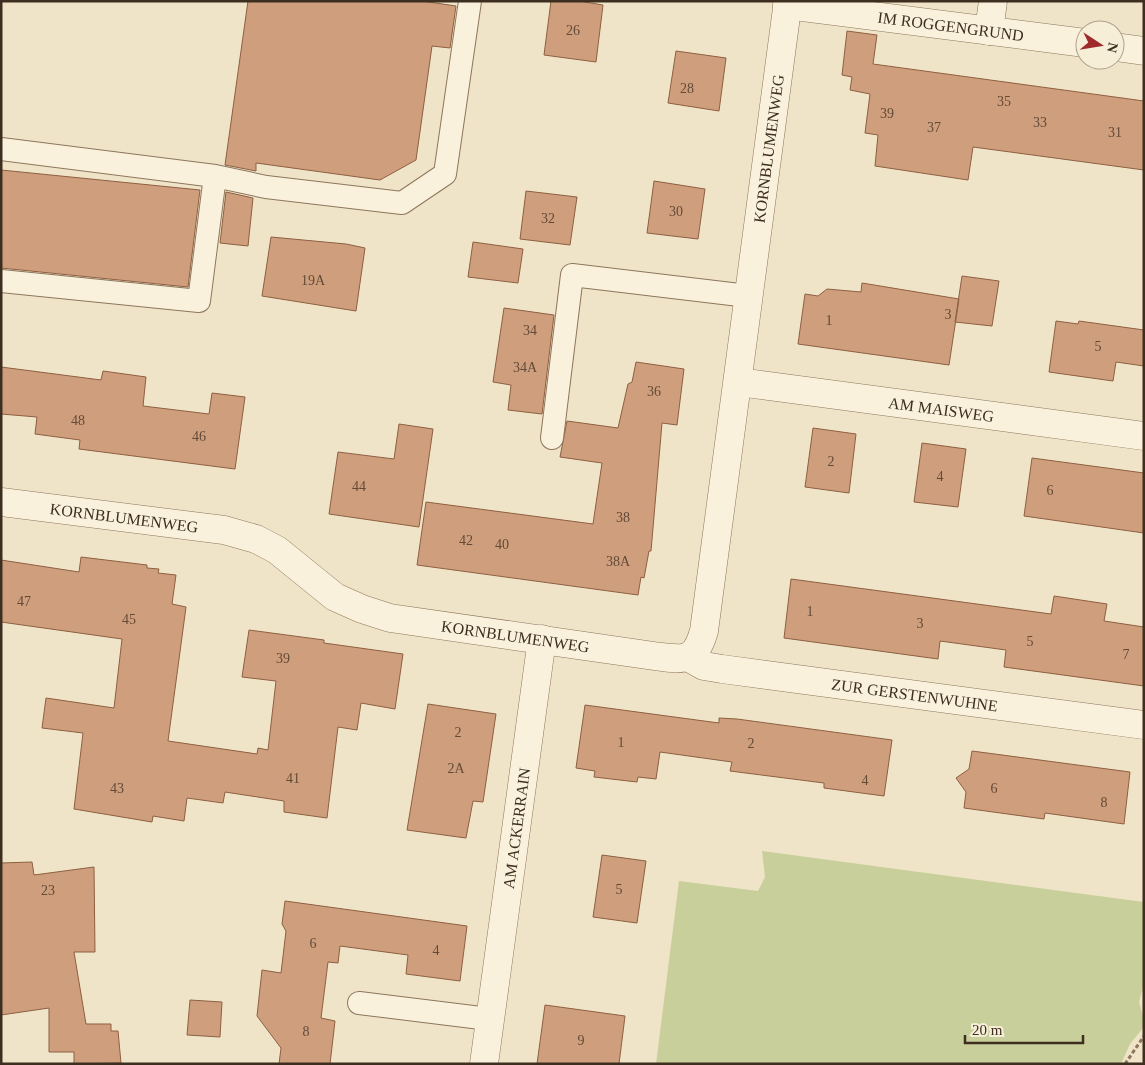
<svg xmlns="http://www.w3.org/2000/svg" width="1145" height="1065" font-family="Georgia,serif">
  <style>
    .green { fill: #c9cf9b }
    .building { fill: #cf9f7d; stroke: #8d5f41 }
    .lines { fill: none; stroke-linecap: round; stroke-linejoin: round }
    .lane-casing { stroke: #8d765c; stroke-width: 24 }
    .street-casing { stroke: #8d765c; stroke-width: 29 }
    .path { stroke: #8d765c; stroke-width: 3; stroke-dasharray: 4 2.5; stroke-linecap: butt }
    .lane { stroke: #faf1dc; stroke-width: 22 }
    .street { stroke: #faf1dc; stroke-width: 28 }
    .labels { text-anchor: middle; stroke-width: 5; stroke-linejoin: round; paint-order: stroke }
    .number-label { font-size: 14px; fill: #624a37 }
    .street-label { font-size: 16px; fill: #3d2e20; stroke: #f7eed8 }
  </style>
  <rect width="100%" height="100%" fill="#f0e4c8"/>
  <path class="green" d="M762,851L1144,902V984L1139,1002L1144,1019L1143,1028L1130,1044L1121,1064H656L679,881L758,891L765,877Z"/>
  <path class="building" d="M248,1H422L456,6L450,48L432,46L416,160L380,180L256,163V171L225,165Z
    M551,1H579L603,5L596,62L544,55Z
    M847,31L877,35L873,64L1144,101V170L973,147L968,180L875,166L878,135L865,133L870,94L850,90L852,77L842,75Z
    M676,51L726,58L719,111L668,103Z
    M1,170L200,190L188,287L1,268Z
    M654,181L705,189L698,239L647,233Z
    M526,191L577,197L570,245L520,239Z
    M226,192L253,198L248,246L220,243Z
    M271,237L346,244L365,248L356,311L262,296Z
    M473,242L523,249L518,283L468,277Z
    M962,276L999,281L992,326L955,322Z
    M862,283L959,299L949,365L798,344L805,294L818,296L827,289L861,292Z
    M504,308L554,315L542,414L508,410L511,385L493,382Z
    M1056,321L1078,324L1079,321L1144,330V366L1116,362L1113,381L1049,372Z
    M636,362L684,369L677,425L662,423L651,551H649L644,578L641,577L638,595L417,565L426,502L593,524L602,463L560,457L567,421L618,428L628,384L632,382Z
    M1,367L101,380L103,371L146,377L143,406L209,414L212,393L245,397L235,469L79,449L80,440L35,434L37,417L1,414Z
    M399,424L433,429L419,527L329,514L338,452L394,459Z
    M813,428L856,434L849,493L805,487Z
    M922,443L966,449L958,507L914,502Z
    M1032,458L1144,473V533L1024,516Z
    M81,557L147,565V568L159,569L158,573L176,575L172,604L186,607L168,741L257,754L258,748L268,750L276,681L242,677L249,630L324,640V643L403,654L395,709L361,703L357,730L338,727L327,818L284,812V801L225,792L223,803L187,798L184,821L153,816L152,822L74,809L83,733L42,728L46,698L114,708L122,639L1,622V560L79,572Z
    M791,579L1051,614L1054,596L1107,604L1104,621L1144,627V686L1004,667L1006,650L940,641L938,659L784,638Z
    M428,704L496,714L483,802L473,801L466,838L407,830Z
    M585,705L719,723V718L737,719L892,740L884,796L824,788V783L730,771L732,762L660,752L656,779L638,777L637,782L594,777L595,771L576,768Z
    M972,751L1130,772L1124,824L1045,813L1044,819L964,808L966,792L956,778L969,769Z
    M602,855L646,861L637,923L593,917Z
    M32,862L34,875L94,867L95,952H74L86,1024H111V1031H118L121,1063L74,1064V1052H49V1008L1,1015V863Z
    M285,901L467,926L460,981L406,974L408,955L340,946L338,963L328,962L321,1018L335,1021L330,1064H279L281,1048L257,1016L262,970L281,973L286,931L282,924Z
    M190,1000L222,1002L220,1037L187,1035Z
    M545,1005L625,1016L619,1064H537Z"/>
  <g class="lines">
    <g class="lane-casing">
      <path id="lane" d="M1,149L215,176L266,187L402,203L445,174L470,1
        M1,281L199,301L215,176
        M552,438L572,275L748,296
        M359,1003L489,1019"/>
    </g>
    <g class="street-casing">
      <g id="street">
        <path id="s1" d="M787,5L1085,43"/>
        <path d="M989,31L993,1"/>
        <path d="M1115,47L1144,51"/>
        <path id="s2" d="M738,382L1144,436"/>
        <path id="s3" d="M1,502L224,530L256,539L277,550L335,597L362,609L390,618L654,656C683,660 695,663 704,631L788,1"/>
        <path id="s4" d="M688,657L704,666L722,669L1144,725"/>
        <path id="s5" d="M484,1064L542,639"/>
      </g>
    </g>
    <path class="path" d="M1125,1064L1144,1036"/>
    <use href="#lane" class="lane"/>
    <use href="#street" class="street"/>
  </g>
  <g class="labels">
    <g class="number-label">
      <text x="573" y="35">26</text>
      <text x="687" y="93">28</text>
      <text x="1004" y="106">35</text>
      <text x="887" y="118">39</text>
      <text x="1040" y="127">33</text>
      <text x="934" y="132">37</text>
      <text x="1115" y="137">31</text>
      <text x="676" y="216">30</text>
      <text x="548" y="223">32</text>
      <text x="313" y="285">19A</text>
      <text x="948" y="319">3</text>
      <text x="829" y="325">1</text>
      <text x="530" y="335">34</text>
      <text x="1098" y="351">5</text>
      <text x="525" y="372">34A</text>
      <text x="654" y="396">36</text>
      <text x="78" y="425">48</text>
      <text x="199" y="441">46</text>
      <text x="831" y="466">2</text>
      <text x="940" y="481">4</text>
      <text x="359" y="491">44</text>
      <text x="1050" y="495">6</text>
      <text x="623" y="522">38</text>
      <text x="466" y="545">42</text>
      <text x="502" y="549">40</text>
      <text x="618" y="566">38A</text>
      <text x="24" y="606">47</text>
      <text x="810" y="616">1</text>
      <text x="129" y="624">45</text>
      <text x="920" y="628">3</text>
      <text x="1030" y="646">5</text>
      <text x="1126" y="659">7</text>
      <text x="283" y="663">39</text>
      <text x="458" y="737">2</text>
      <text x="621" y="747">1</text>
      <text x="751" y="748">2</text>
      <text x="456" y="773">2A</text>
      <text x="293" y="783">41</text>
      <text x="865" y="785">4</text>
      <text x="117" y="793">43</text>
      <text x="994" y="793">6</text>
      <text x="1104" y="807">8</text>
      <text x="619" y="894">5</text>
      <text x="48" y="895">23</text>
      <text x="313" y="948">6</text>
      <text x="436" y="955">4</text>
      <text x="306" y="1036">8</text>
      <text x="581" y="1045">9</text>
    </g>
    <g class="street-label">
      <text dy="6" stroke="none"><textPath href="#s1" startOffset="165">IM ROGGENGRUND</textPath></text>
      <text dy="6" stroke="none"><textPath href="#s3" startOffset="1234">KORNBLUMENWEG</textPath></text>
      <text dy="6" stroke="none"><textPath href="#s2" startOffset="205">AM MAISWEG</textPath></text>
      <text dy="6" stroke="none"><textPath href="#s3" startOffset="124">KORNBLUMENWEG</textPath></text>
      <text dy="6" stroke="none"><textPath href="#s3" startOffset="542">KORNBLUMENWEG</textPath></text>
      <text dy="6" stroke="none"><textPath href="#s4" startOffset="231">ZUR GERSTENWUHNE</textPath></text>
      <text dy="6" stroke="none"><textPath href="#s5" startOffset="238">AM ACKERRAIN</textPath></text>
    </g>
  </g>
  <rect width="1145" height="1065" fill="none" stroke="#3d2e20" stroke-width="5"/>
  <g transform="translate(1100 45) rotate(102)"><circle r="24" fill="#f7eed8" stroke="#ada18e"/>
  <path d="M0-4L9 19L0 12L-9 19Z" fill="#9e2a2b"/>
  <text y="-8" font-size="14" font-weight="bold" text-anchor="middle" fill="#3d2e20">N</text>
  </g>
  <path d="M965 1035v8h118v-8" fill="none" stroke="#3d2e20" stroke-width="2.5"/>
  <text x="972" y="1035" font-size="15" fill="#3d2e20" stroke="#f7eed8" stroke-width="4" paint-order="stroke">20 m</text>
</svg>
